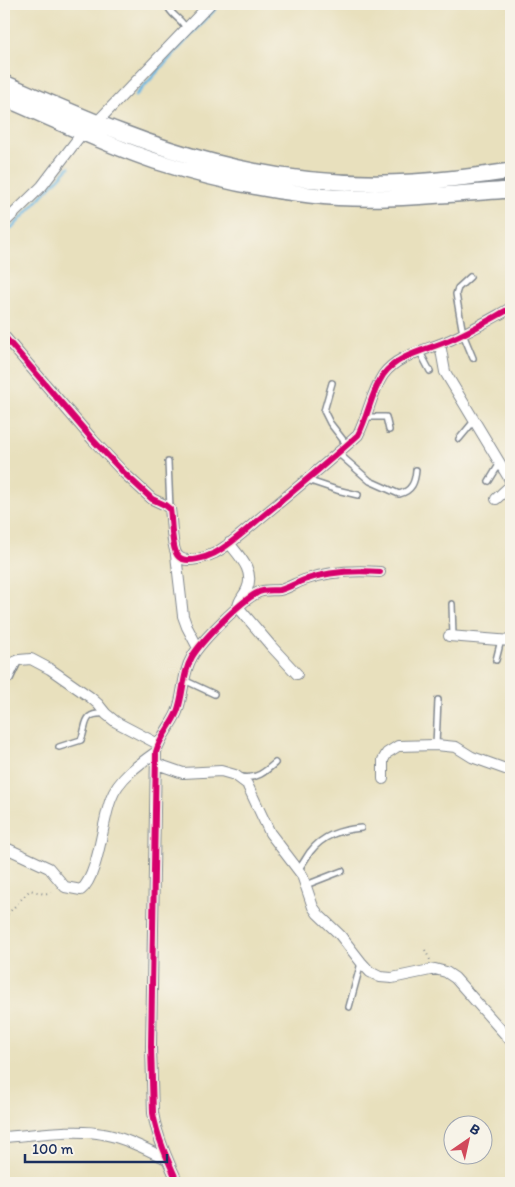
<svg xmlns="http://www.w3.org/2000/svg" width="515" height="1187" font-family="Itim,sans-serif">
  <style>
    .lines { fill: none; stroke-linecap: round; stroke-linejoin: round }
    .stream { stroke: #6ab7e3; stroke-width: 3 }
    .lane-casing { stroke: #82888e; stroke-width: 8 }
    .street-casing { stroke: #82888e; stroke-width: 12 }
    .secondary-casing { stroke: #82888e; stroke-width: 18 }
    .path { stroke: #82888e; stroke-width: 2; stroke-dasharray: 1 4; stroke-linecap: butt }
    .lane { stroke: #fff; stroke-width: 5 }
    .street { stroke: #fff; stroke-width: 10 }
    .secondary { stroke: #fff; stroke-width: 15 }
    .cycleway-casing { stroke: #f7f3e8; stroke-width: 9 }
    .cycleway { stroke: #d6006c; stroke-width: 6 }
  </style>
  <rect width="100%" height="100%" fill="#f7f3e8"/>
  <filter id="ink" filterUnits="userSpaceOnUse"><feTurbulence type="fractalNoise" baseFrequency=".02" numOctaves="2"/><feDisplacementMap in="SourceGraphic" scale="10" xChannelSelector="R" yChannelSelector="G"/><feConvolveMatrix kernelMatrix="1 2 1 2 8 2 1 2 1" color-interpolation-filters="sRGB"/></filter>
  <filter id="wash" filterUnits="userSpaceOnUse"><feTurbulence type="fractalNoise" baseFrequency=".0096" numOctaves="4" result="noise"/><feDisplacementMap in="SourceGraphic" scale="20" xChannelSelector="R" yChannelSelector="G"/><feGaussianBlur stdDeviation="1.12" result="paint"/><feColorMatrix in="noise" values="0 0 0 0 0 0 0 0 0 0 0 0 0 0 0 0 0 1.4 0 .05"/><feComposite in="paint" operator="in"/></filter>
  <g filter="url(#wash)">
    <rect width="100%" height="100%" fill="#e8e0bd"/>
    <g class="lines">
      <path class="stream" d="M135,96L220,4
        M4,232L14,226L69,167"/>
    </g>
  </g>
  <g filter="url(#ink)">
    <g class="lines">
      <g class="lane-casing">
        <path id="lane" d="M167,4C170,16 182,18 186,29
          M470,277L458,288L456,294L463,334L473,358
          M420,352L430,371
          M332,383L324,411L330,423L347,445
          M366,417H386L389,430
          M459,439L474,421
          M338,453L370,481L399,494C412,491 415,482 416,470
          M168,462L170,508
          M307,480L337,490L358,495
          M489,481L500,463
          M452,604L453,636
          M4,638L6,635
          M496,660L501,640
          M10,679L18,662
          M184,680L214,694
          M436,745L438,700
          M59,747L81,740C88,725 81,712 106,714
          M242,777C256,780 266,771 275,763
          M299,869C303,863 306,858 310,852C323,835 340,830 361,828
          M306,885L342,871
          M349,1007L361,963"/>
      </g>
      <g class="street-casing">
        <path id="street" d="M97,122L210,4
          M4,223L42,186L83,132
          M4,336L93,440L124,473L152,499L165,505L170,509C172,520 171,551 179,557C187,564 207,557 215,553C233,543 248,528 264,515C296,489 327,463 358,435C368,416 371,393 383,375C398,354 428,350 450,340C471,331 491,319 511,308
          M440,344L445,372L510,480V486L496,499
          M229,543C240,557 255,571 247,589C244,596 239,599 238,607L272,647L297,674
          M176,555L183,616L187,627L198,648
          M449,636L511,641
          M4,670L12,663L19,660L31,659L50,669L90,697L98,704L106,714L116,722L158,744
          M157,764L183,773L221,771L235,775L247,784L270,833L302,875L313,907L318,914L340,935L361,962L370,972L380,977L392,978L435,969L446,972L455,978L511,1041
          M383,779V760L387,753L398,746L436,745L456,747L472,757L511,771
          M4,847L49,868L65,887L81,890C99,875 102,821 111,799C118,779 139,764 156,752
          M4,1137C33,1135 76,1128 103,1134C126,1138 147,1150 167,1159
          M178,1183C168,1161 157,1137 153,1113L151,1047L156,752C160,737 171,726 177,712C184,694 182,674 192,657C201,641 241,601 257,593C264,589 272,591 280,590C288,588 296,583 304,580C329,571 354,570 380,572"/>
      </g>
      <g class="secondary-casing">
        <path id="secondary" d="M4,83C72,112 141,144 213,162C278,179 347,186 413,182C446,180 479,176 511,171
          M4,98C54,119 103,144 155,161C205,177 257,189 310,195C378,203 444,194 511,190"/>
      </g>
      <path class="path" d="M4,918L30,890L44,894L55,891
        M425,950L430,960"/>
      <use href="#lane" class="lane"/>
      <use href="#street" class="street"/>
      <use href="#secondary" class="secondary"/>
      <g class="cycleway-casing">
        <path id="cycleway" d="M4,336L93,440L124,473L152,499L165,505L170,509C172,520 171,551 179,557C187,564 207,557 215,553C233,543 248,528 264,515C296,489 327,463 358,435C368,416 371,393 383,375C398,354 428,350 450,340C471,331 491,319 511,308
          M178,1183C168,1161 157,1137 153,1113L151,1047L156,752C160,737 171,726 177,712C184,694 182,674 192,657C201,641 241,601 257,593C264,589 272,591 280,590C288,588 296,583 304,580C329,571 354,570 380,572"/>
      </g>
      <use href="#cycleway" class="cycleway"/>
    </g>
  </g>
  <rect width="515" height="1187" fill="none" stroke="#f7f3e8" stroke-width="20"/>
  <g transform="translate(468 1140) rotate(34)"><circle r="24" fill="#f7f3e8" stroke="#9fa5b1"/>
  <path d="M0-4L9 19L0 12L-9 19Z" fill="#d1495b"/>
  <text y="-8" font-size="14" font-weight="bold" text-anchor="middle" fill="#1b2f5e">B</text>
  </g>
  <path d="M25 1154v8h142v-8" fill="none" stroke="#1b2f5e" stroke-width="2.5"/>
  <text x="32" y="1154" font-size="15" fill="#1b2f5e" stroke="#f7f3e8" stroke-width="4" paint-order="stroke">100 m</text>
</svg>
